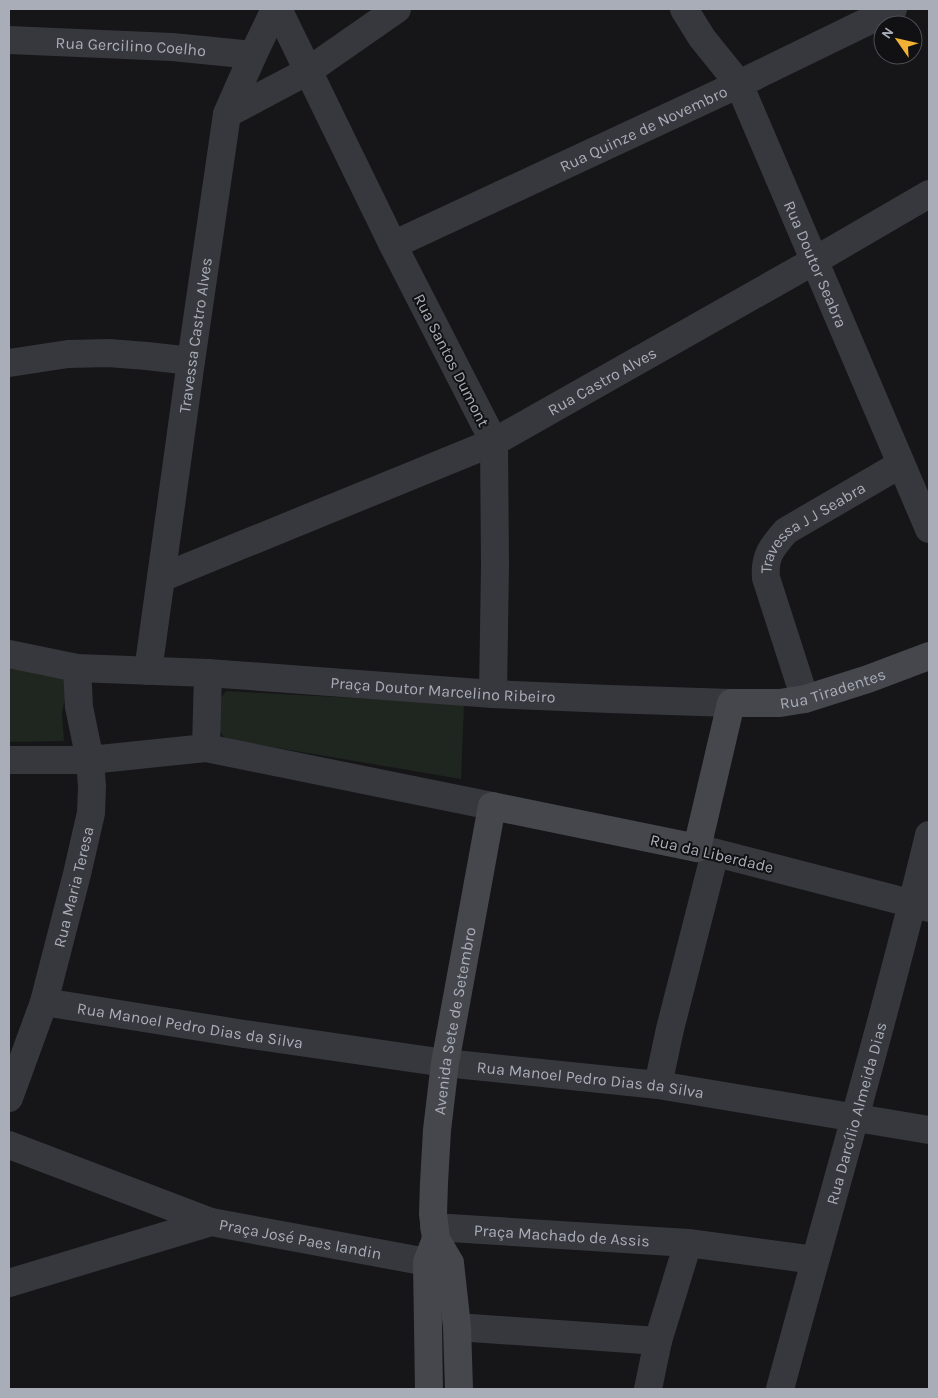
<svg xmlns="http://www.w3.org/2000/svg" width="938" height="1398" font-family="Karla,sans-serif">
  <style>
    .green { fill: #1e261f }
    .lines { fill: none; stroke-linecap: round; stroke-linejoin: round }
    .minor { stroke: #37383d; stroke-width: 28 }
    .secondary { stroke: #45474d; stroke-width: 28 }
    .labels { text-anchor: middle; stroke-width: 4; stroke-linejoin: round; paint-order: stroke }
    .street-label { font-size: 16px; fill: #a8adb8; stroke: #111113 }
  </style>
  <rect width="100%" height="100%" fill="#161618"/>
  <path class="green" d="M9,667L70,680L62,712L64,741L9,742Z
    M226,691L464,704L461,779L225,739L216,725L217,704Z"/>
  <g class="lines">
    <g class="minor">
      <path id="s1" d="M684,9L702,38L739,84L929,529"/>
      <path id="s2" d="M9,40L172,47L253,55"/>
      <path d="M227,114L308,71L397,9"/>
      <path id="s3" d="M393,245L739,84L893,9"/>
      <path d="M9,363L68,354L108,353L147,356L191,361"/>
      <path d="M161,578L494,442L393,245L278,9"/>
      <path id="s4" d="M9,654L77,668L208,673L493,694L609,699L731,703"/>
      <path id="s5" d="M148,671L191,361L227,114L253,55L275,9"/>
      <path id="s6" d="M493,694L495,565L494,442L814,261L929,194"/>
      <path id="s7" d="M805,699L766,578C764,556 772,547 786,531L901,464"/>
      <path d="M206,748L208,673"/>
      <path d="M9,760H90L206,748L492,806"/>
      <path d="M697,848L929,908"/>
      <path id="s8" d="M44,1002L244,1034L445,1063L658,1085L929,1130"/>
      <path d="M658,1085L670,1029L715,853"/>
      <path id="s9" d="M9,1098L44,1002L77,874L91,813L92,786L90,760L79,707L77,668"/>
      <path d="M9,1145L211,1222"/>
      <path id="s10" d="M434,1227L688,1243L815,1260"/>
      <path id="s11" d="M9,1283L211,1222L427,1262L450,1263"/>
      <path d="M457,1327L658,1341"/>
      <path d="M648,1389L658,1341L688,1243"/>
      <path id="s12" d="M780,1389C830,1204 884,1021 929,835"/>
    </g>
    <g class="secondary">
      <path d="M429,1389L427,1262L436,1239"/>
      <path id="s13" d="M459,1389L457,1327L450,1263L436,1239L433,1214L434,1183L437,1130L445,1063L492,806L697,848L731,703H780L805,699L868,679L929,656"/>
    </g>
  </g>
  <g class="labels">
    <g class="street-label">
      <text dy="6" stroke="none"><textPath href="#s2" startOffset="122">Rua Gercilino Coelho</textPath></text>
      <text dy="6" stroke="none"><textPath href="#s3" startOffset="276">Rua Quinze de Novembro</textPath></text>
      <text dy="6" stroke="none"><textPath href="#s1" startOffset="289">Rua Doutor Seabra</textPath></text>
      <text dy="6" stroke="none"><textPath href="#s5" startOffset="339">Travessa Castro Alves</textPath></text>
      <text transform="translate(452 360) rotate(63)" y="6">Rua Santos Dumont</text>
      <text dy="6" stroke="none"><textPath href="#s6" startOffset="376">Rua Castro Alves</textPath></text>
      <text dy="6" stroke="none"><textPath href="#s7" startOffset="201">Travessa J J Seabra</textPath></text>
      <text dy="6" stroke="none"><textPath href="#s13" startOffset="1054">Rua Tiradentes</textPath></text>
      <text dy="6" stroke="none"><textPath href="#s4" startOffset="436">Praça Doutor Marcelino Ribeiro</textPath></text>
      <text transform="translate(712 853) rotate(13)" y="6">Rua da Liberdade</text>
      <text dy="6" stroke="none"><textPath href="#s9" startOffset="221">Rua Maria Teresa</textPath></text>
      <text dy="6" stroke="none"><textPath href="#s13" startOffset="374">Avenida Sete de Setembro</textPath></text>
      <text dy="6" stroke="none"><textPath href="#s8" startOffset="148">Rua Manoel Pedro Dias da Silva</textPath></text>
      <text dy="6" stroke="none"><textPath href="#s8" startOffset="552">Rua Manoel Pedro Dias da Silva</textPath></text>
      <text dy="6" stroke="none"><textPath href="#s12" startOffset="286">Rua Darcílio Almeida Dias</textPath></text>
      <text dy="6" stroke="none"><textPath href="#s10" startOffset="128">Praça Machado de Assis</textPath></text>
      <text dy="6" stroke="none"><textPath href="#s11" startOffset="302">Praça José Paes landin</textPath></text>
    </g>
  </g>
  <rect width="938" height="1398" fill="none" stroke="#a8adb8" stroke-width="20"/>
  <g transform="translate(898 40) rotate(304)"><circle r="24" fill="#111113" stroke="#4d4f55"/>
  <path d="M0-4L9 19L0 12L-9 19Z" fill="#f2b134"/>
  <text y="-8" font-size="14" font-weight="bold" text-anchor="middle" fill="#a8adb8">N</text>
  </g>
</svg>
